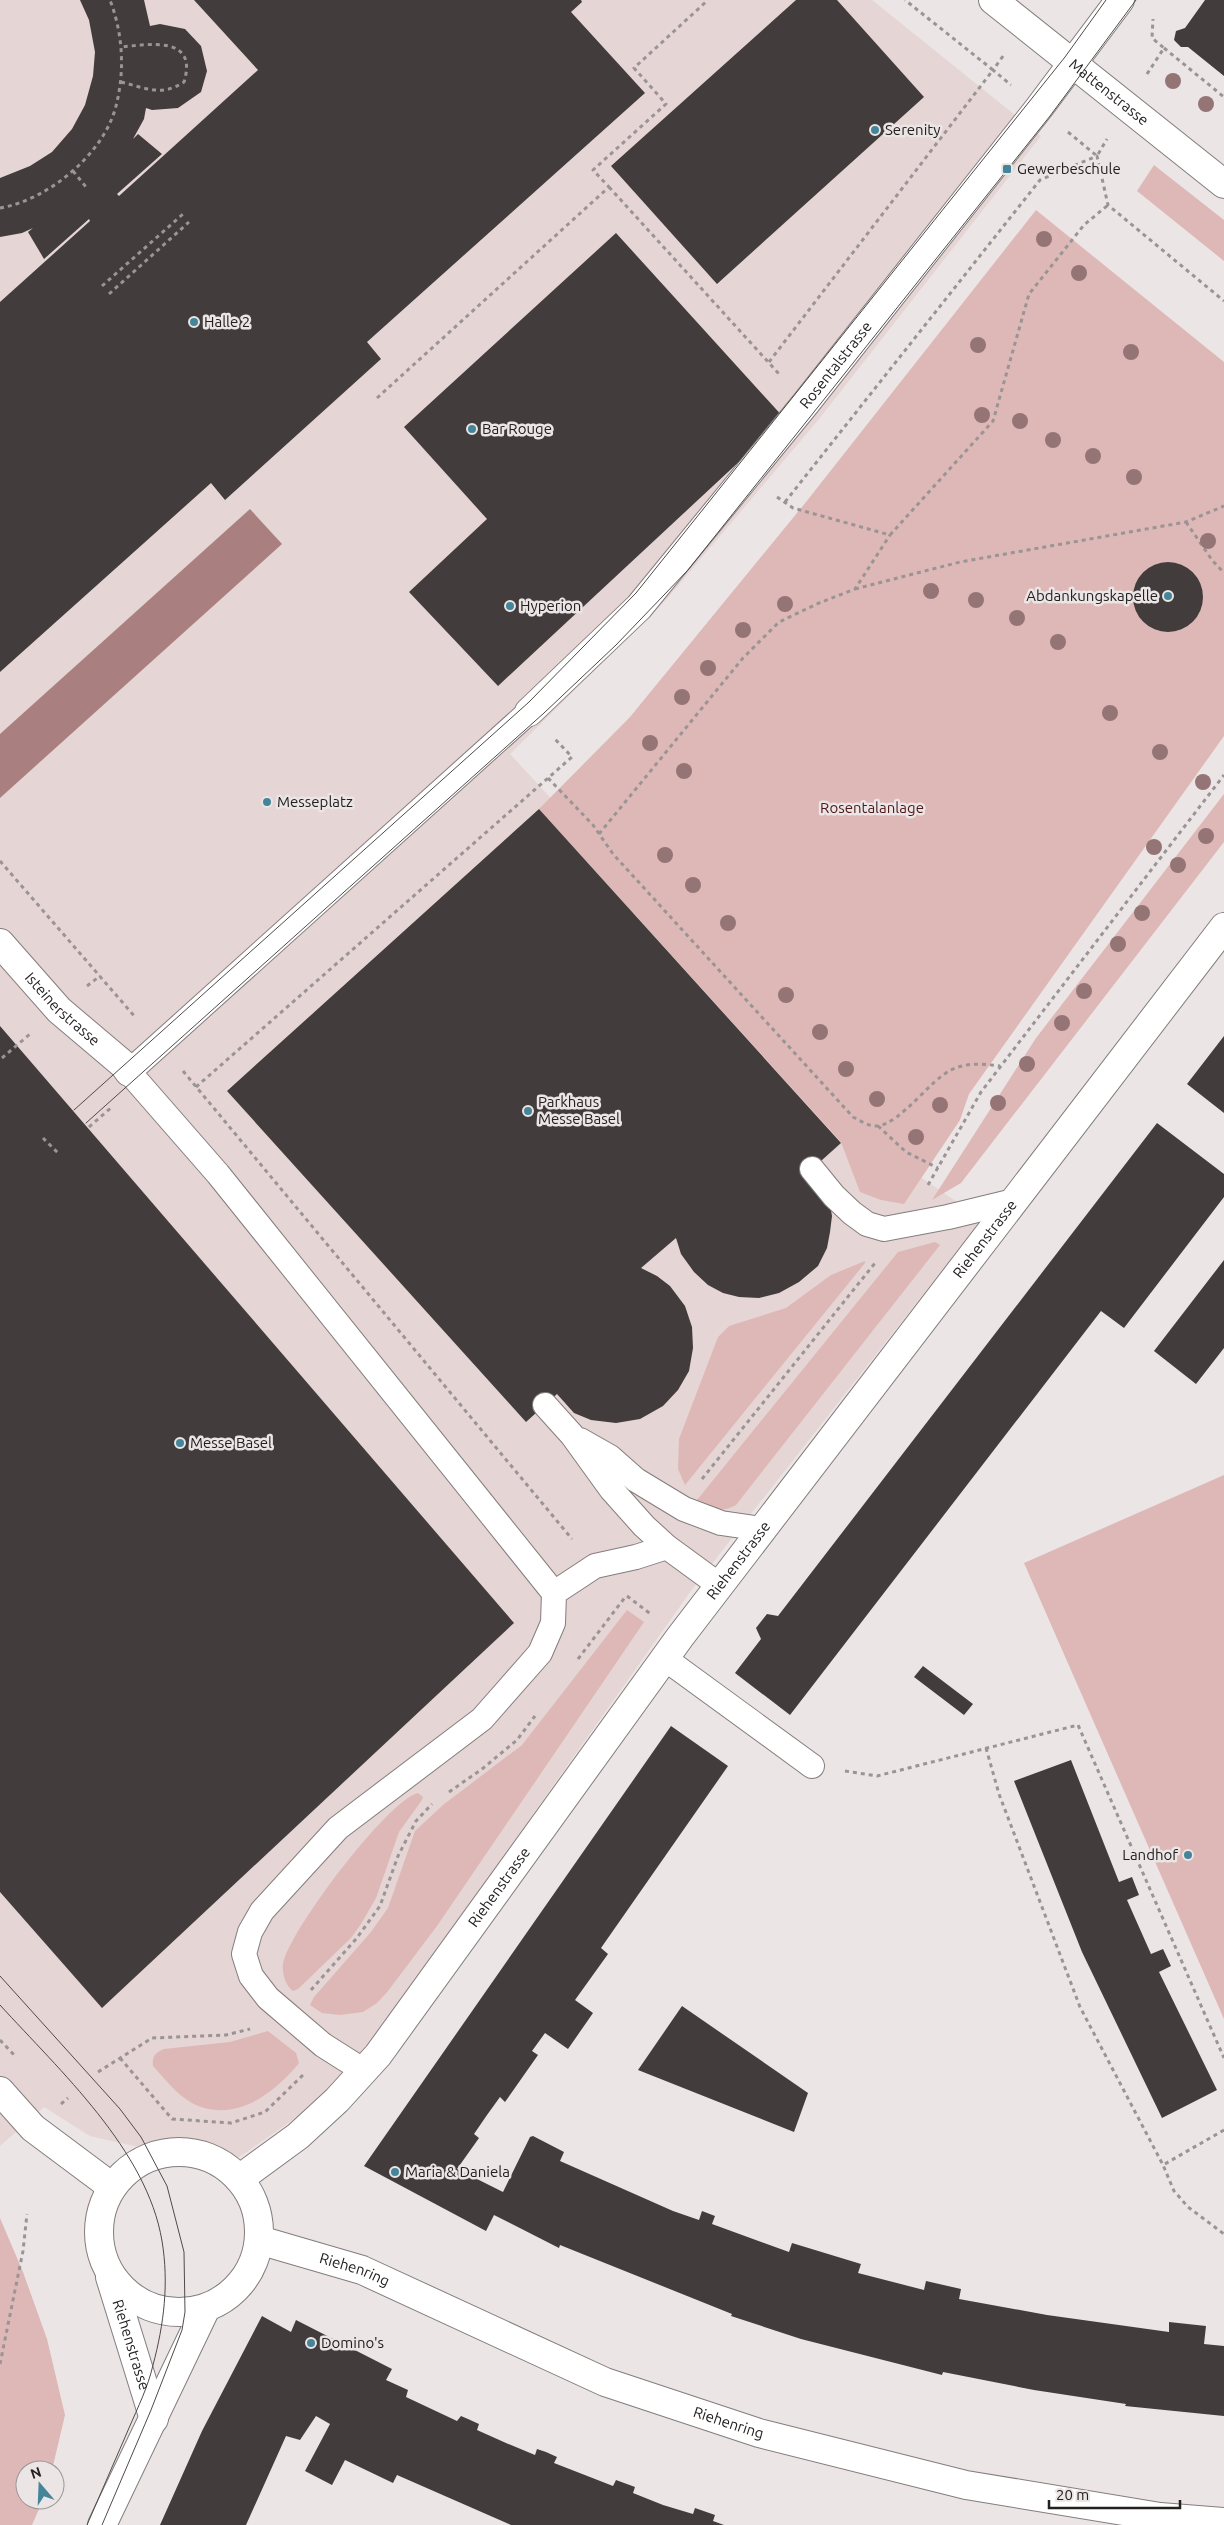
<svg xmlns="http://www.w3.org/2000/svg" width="1224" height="2525" font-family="Ubuntu,sans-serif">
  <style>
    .built { fill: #e5d5d4 }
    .green { fill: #deb8b7 }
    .water { fill: #a9807f }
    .building { fill: #423c3c }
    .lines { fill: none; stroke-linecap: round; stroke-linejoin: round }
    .lane-casing { stroke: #847d7d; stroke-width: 26 }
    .street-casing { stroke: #847d7d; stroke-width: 30 }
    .secondary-casing { stroke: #847d7d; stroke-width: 30 }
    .path { stroke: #9a9494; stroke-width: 3; stroke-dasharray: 4 4; stroke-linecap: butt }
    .lane { stroke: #fff; stroke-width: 24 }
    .street { stroke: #fff; stroke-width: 28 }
    .secondary { stroke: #fff; stroke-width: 28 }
    .tram { stroke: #4f4b4b; stroke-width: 1 }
    .tree { fill: #957476 }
    .poi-dot { fill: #458599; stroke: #ece5e5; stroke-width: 2 }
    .labels { text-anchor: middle; stroke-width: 5; stroke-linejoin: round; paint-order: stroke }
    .street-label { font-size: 15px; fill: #232020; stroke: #ece5e5 }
    .poi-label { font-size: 15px; fill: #232020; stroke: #ece5e5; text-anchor: start }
    .park-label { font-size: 15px; fill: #4d181b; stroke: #ece5e5 }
  </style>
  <rect width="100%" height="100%" fill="#ece5e5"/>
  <path class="built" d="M0,0H872L1041,136L819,419L665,601L510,754L869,1142L982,1219L693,1588L375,2037L313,2106L235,2160L134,2146L90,2136L44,2107L0,2146Z"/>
  <path class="green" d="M1154,165L1224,220V261L1137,191Z
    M1036,210L1224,362V736L969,1094L960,1120L904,1204L881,1200L860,1192L841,1142L539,809L630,717L806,502Z
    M1224,794V842L961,1183L932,1200L1036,1038Z
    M935,1242L940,1245L736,1505C722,1513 709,1510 697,1500L898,1252Z
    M865,1261V1263L685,1485L678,1469L679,1439L718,1337L729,1326L786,1308L831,1275Z
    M1224,1475V2019L1024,1563Z
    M627,1610L644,1622L437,1926L388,1991L377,2003L363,2012L340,2015L322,2013L310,2005L314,1997L371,1932L388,1908L415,1831L443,1805L522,1745Z
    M418,1793L423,1797L422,1800L399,1832L376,1898L361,1924L351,1938L298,1989L293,1991C285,1985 282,1973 283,1964C289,1931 388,1800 418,1793Z
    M268,2031L296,2053L299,2063C273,2095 233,2124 192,2103C176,2094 165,2079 153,2066C152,2056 155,2053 164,2049L230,2042Z
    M0,2218L23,2272L47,2339L65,2415L52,2470H25V2500H43L32,2525H0Z"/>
  <path class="water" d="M250,509L282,544L0,798V734Z"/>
  <path class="building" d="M80,0H144L150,26L160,24L185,29L201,46L207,71L201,92L178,108L152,110L146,108L144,119L133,139L138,134L162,154L117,194L119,196L258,70L194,0H581L582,2L571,12L645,93L367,342L381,359L225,500L211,483L0,672V302L90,221L89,219L44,259L28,232L33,228L22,233L0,237V178L30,166L52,152L72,129L85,105L93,76L95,52L89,20Z
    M796,0H837L924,97L717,284L611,166Z
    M1205,0H1224V76L1188,47H1181L1174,40L1176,31L1185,28Z
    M616,233L785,419L498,686L409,592L487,519L404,427Z
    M1133 597a35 35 0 1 1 70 0a35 35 0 1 1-70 0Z
    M539,809L841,1143L812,1169L829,1199L832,1216L830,1232L827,1248L818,1266L799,1282L779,1293L759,1298L739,1297L723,1293L708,1285L694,1272L681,1254L676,1238L641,1268L657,1276L670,1286L685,1306L692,1327L693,1348L689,1371L678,1390L663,1406L640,1419L616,1423L591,1420L574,1413L557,1394L526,1422L227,1091Z
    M0,1026L514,1623L102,2008L0,1892Z
    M1224,1036V1113L1187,1084Z
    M1157,1123L1224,1174V1197L1124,1328L1101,1311L790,1715L735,1673L761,1639L756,1628L767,1614L778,1616Z
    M1224,1260V1348L1196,1384L1154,1351Z
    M923,1666L973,1704L964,1715L914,1677Z
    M671,1726L728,1766L601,1948L608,1954L575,2000L593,2013L568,2049L545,2033L532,2051L538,2055L505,2102L500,2097L487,2115L474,2134L479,2138L457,2169L503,2192L530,2137L533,2136L564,2152L560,2161L673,2211L699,2220L702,2211L715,2216L712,2224L789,2252L792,2243L861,2264L858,2273L924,2290L926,2281L961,2289L959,2299L1047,2315L1169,2332V2322L1206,2326L1204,2344L1224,2346V2416L1125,2406L1126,2404L1034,2390L943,2372L942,2375L801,2339L731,2316L732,2314L560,2245L559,2248L494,2215L486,2231L364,2166Z
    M1071,1760L1119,1882L1132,1877L1139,1895L1127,1900L1151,1954L1163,1949L1171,1966L1159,1972L1217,2090L1162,2118L1082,1952L1014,1781Z
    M682,2006L808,2093L794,2132L638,2070Z
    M262,2316L291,2332L296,2320L392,2369L386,2380L408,2390L406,2397L457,2421L461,2416L468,2419L479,2424L477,2430L506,2443L535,2455L537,2449L546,2452L557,2457L554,2463L613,2486L616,2480L635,2487L633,2493L663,2505L693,2514L695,2508L715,2515L713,2521L724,2525H511L397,2475L393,2483L345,2460L332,2485L305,2471L330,2424L316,2416L300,2440L286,2436L246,2525H160L202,2431Z"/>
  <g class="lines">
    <g class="lane-casing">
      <path id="lane" d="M812,1169L834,1196L852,1213L867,1224L884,1229L948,1217L1014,1201
        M545,1405L572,1435L611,1489L644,1526L667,1547L719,1585
        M580,1440L610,1457L636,1480L684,1509L721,1523L762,1529
        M554,1593L595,1566L636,1557L667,1547
        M664,1658L812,1766
        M364,2071L323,2045L268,1998L251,1976L244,1954L250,1932L262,1911L338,1828L482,1719L540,1653L553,1623L554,1593L218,1174L129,1072L529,712"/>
    </g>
    <g class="street-casing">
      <g id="street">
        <path id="s1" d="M993,0L1224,184"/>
        <path id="s2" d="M529,712L639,607L806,403L1039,108L1120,0"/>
        <path id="s3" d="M0,943L59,1010L124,1065L129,1072"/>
      </g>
    </g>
    <g class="secondary-casing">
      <g id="secondary">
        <path d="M0,2091L33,2128L112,2187"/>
        <circle cx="179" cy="2232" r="80"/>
        <path id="s4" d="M239,2179L298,2136L337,2100L378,2055L680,1637L1224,927"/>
        <path id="s5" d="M259,2240L362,2270L605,2382L759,2433L966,2485L1160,2517L1224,2522"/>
        <path id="s6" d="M110,2277L154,2419"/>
        <path d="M102,2525L206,2308"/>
      </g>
    </g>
    <path class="path" d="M1164,48L1224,97
      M1003,56L993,70L1011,85
      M1147,74L1164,48L1152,38L1153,19
      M121,82C146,88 161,97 184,82C198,36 151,44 121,47
      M1068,132L1097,156L1107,139
      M73,171L86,187
      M609,187L780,375
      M0,208C48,200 104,154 116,106C125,71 123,34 110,0
      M102,286L183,214
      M109,294L189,222
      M769,362L993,70L905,0
      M377,398L609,187L593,170L666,104L634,68L708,0
      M777,497L793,508L890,535L993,421L1029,294L1084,225L1108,205
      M785,502L1040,180L1097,156L1108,205L1224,301
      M1186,522L1212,560L1224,573
      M855,589L960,562L1186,522L1224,506
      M548,778L593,825L613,854L853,1117C861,1121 869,1127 878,1126C902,1122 929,1081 951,1070C967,1062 983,1064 1000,1066
      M599,834L743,658L779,622L819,603L855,589L890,535
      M0,861L136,1018
      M87,986L100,976
      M2,1058L30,1034
      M183,1071L572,1539
      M196,1087L572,757L554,738
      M878,1126L906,1152L938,1168
      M89,1127L113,1106
      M43,1138L60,1155
      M928,1185L981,1092L1224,775
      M702,1479L875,1263
      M627,1596L652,1615
      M578,1659L626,1596
      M986,1748L999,1794L1080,2007L1163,2165
      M845,1771L877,1776L1078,1725L1224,2058
      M449,1792L482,1769L517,1740L535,1716
      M311,1990L356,1939L380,1906L398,1856L416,1821L432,1804
      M0,2040L15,2056
      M120,2058L172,2119L231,2123L265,2112L304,2074
      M98,2072L152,2038L226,2035L250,2029
      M61,2104L68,2098
      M1224,2130L1163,2165L1174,2191L1188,2207L1224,2234
      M0,2364L23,2251L27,2214"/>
    <use href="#lane" class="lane"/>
    <use href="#street" class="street"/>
    <use href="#secondary" class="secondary"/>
    <path class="tram" d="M74,1110L529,702L636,593L1065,57L1106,0
      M86,1123L544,713L616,645L688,570L1050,116L1136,0
      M0,1976L120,2109L141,2137L167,2186L184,2252L185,2312L182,2330L151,2410L102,2525
      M0,2005C60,2071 147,2150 162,2241C169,2283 164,2324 153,2365C148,2387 138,2407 129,2428C115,2460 101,2493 87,2525"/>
  </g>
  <g class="tree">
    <circle cx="1173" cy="81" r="8"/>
    <circle cx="1206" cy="104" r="8"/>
    <circle cx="1044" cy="239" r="8"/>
    <circle cx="1079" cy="273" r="8"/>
    <circle cx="978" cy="345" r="8"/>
    <circle cx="1131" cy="352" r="8"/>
    <circle cx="982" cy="415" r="8"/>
    <circle cx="1020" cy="421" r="8"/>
    <circle cx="1053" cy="440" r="8"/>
    <circle cx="1093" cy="456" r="8"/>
    <circle cx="1134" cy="477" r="8"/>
    <circle cx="1208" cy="541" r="8"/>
    <circle cx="931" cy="591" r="8"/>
    <circle cx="976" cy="600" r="8"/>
    <circle cx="785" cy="604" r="8"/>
    <circle cx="1017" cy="618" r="8"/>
    <circle cx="743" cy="630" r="8"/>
    <circle cx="1058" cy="642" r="8"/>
    <circle cx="708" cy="668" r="8"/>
    <circle cx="682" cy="697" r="8"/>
    <circle cx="1110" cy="713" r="8"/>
    <circle cx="650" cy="743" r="8"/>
    <circle cx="1160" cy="752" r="8"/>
    <circle cx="684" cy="771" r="8"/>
    <circle cx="1203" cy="782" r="8"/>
    <circle cx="1206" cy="836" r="8"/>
    <circle cx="1154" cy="847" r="8"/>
    <circle cx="665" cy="855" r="8"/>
    <circle cx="1178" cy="865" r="8"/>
    <circle cx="693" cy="885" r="8"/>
    <circle cx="1142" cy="913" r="8"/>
    <circle cx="728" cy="923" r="8"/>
    <circle cx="1118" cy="944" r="8"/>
    <circle cx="1084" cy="991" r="8"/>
    <circle cx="786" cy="995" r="8"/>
    <circle cx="1062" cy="1023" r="8"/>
    <circle cx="820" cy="1032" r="8"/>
    <circle cx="1027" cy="1064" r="8"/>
    <circle cx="846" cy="1069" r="8"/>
    <circle cx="877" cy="1099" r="8"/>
    <circle cx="998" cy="1103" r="8"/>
    <circle cx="940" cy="1105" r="8"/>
    <circle cx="916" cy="1137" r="8"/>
  </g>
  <g class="poi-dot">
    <circle cx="875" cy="130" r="5"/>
    <rect x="1002" y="164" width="10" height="10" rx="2.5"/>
    <circle cx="194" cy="322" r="5"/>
    <circle cx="472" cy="429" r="5"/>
    <circle cx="1168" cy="596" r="5"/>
    <circle cx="510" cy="606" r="5"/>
    <circle cx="267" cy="802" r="5"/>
    <circle cx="528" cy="1111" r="5"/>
    <circle cx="180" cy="1443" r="5"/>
    <circle cx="1188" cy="1855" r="5"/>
    <circle cx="395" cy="2172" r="5"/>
    <circle cx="311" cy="2343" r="5"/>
  </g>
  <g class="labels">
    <g class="street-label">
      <text dy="5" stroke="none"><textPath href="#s1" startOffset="148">Mattenstrasse</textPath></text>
      <text dy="5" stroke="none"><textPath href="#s2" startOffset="464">Rosentalstrasse</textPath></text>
      <text dy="5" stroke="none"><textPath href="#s3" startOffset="91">Isteinerstrasse</textPath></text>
      <text dy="5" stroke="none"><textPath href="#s4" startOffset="1204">Riehenstrasse</textPath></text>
      <text dy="5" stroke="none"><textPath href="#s4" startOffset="799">Riehenstrasse</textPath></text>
      <text dy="5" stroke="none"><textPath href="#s4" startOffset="394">Riehenstrasse</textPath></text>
      <text dy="5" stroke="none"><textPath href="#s5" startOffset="100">Riehenring</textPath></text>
      <text dy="5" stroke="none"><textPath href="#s6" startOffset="71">Riehenstrasse</textPath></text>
      <text dy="5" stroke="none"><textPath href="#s5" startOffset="505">Riehenring</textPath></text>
    </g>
    <g class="poi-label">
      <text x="885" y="135">Serenity</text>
      <text x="1017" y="174">Gewerbeschule</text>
      <text x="204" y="327">Halle 2</text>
      <text x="482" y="434">Bar Rouge</text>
      <text x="1158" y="601" text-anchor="end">Abdankungskapelle</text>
      <text x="520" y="611">Hyperion</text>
      <text x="277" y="807">Messeplatz</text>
      <text x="538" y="1107">Parkhaus<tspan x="538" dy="17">Messe Basel</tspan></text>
      <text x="190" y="1448">Messe Basel</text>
      <text x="1178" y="1860" text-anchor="end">Landhof</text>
      <text x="405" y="2177">Maria &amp; Daniela</text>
      <text x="321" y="2348">Domino's</text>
    </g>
    <g class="park-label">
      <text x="872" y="813">Rosentalanlage</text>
    </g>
  </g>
  <g transform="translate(40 2485) rotate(341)"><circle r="24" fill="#ece5e5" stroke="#9c9696"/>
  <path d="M0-4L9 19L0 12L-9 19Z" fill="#458599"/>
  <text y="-8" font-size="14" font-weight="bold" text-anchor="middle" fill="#232020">N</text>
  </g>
  <path d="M1049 2500v8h131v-8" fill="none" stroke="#232020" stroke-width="2.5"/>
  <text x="1056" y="2500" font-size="15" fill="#232020" stroke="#ece5e5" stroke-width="4" paint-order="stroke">20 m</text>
</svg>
